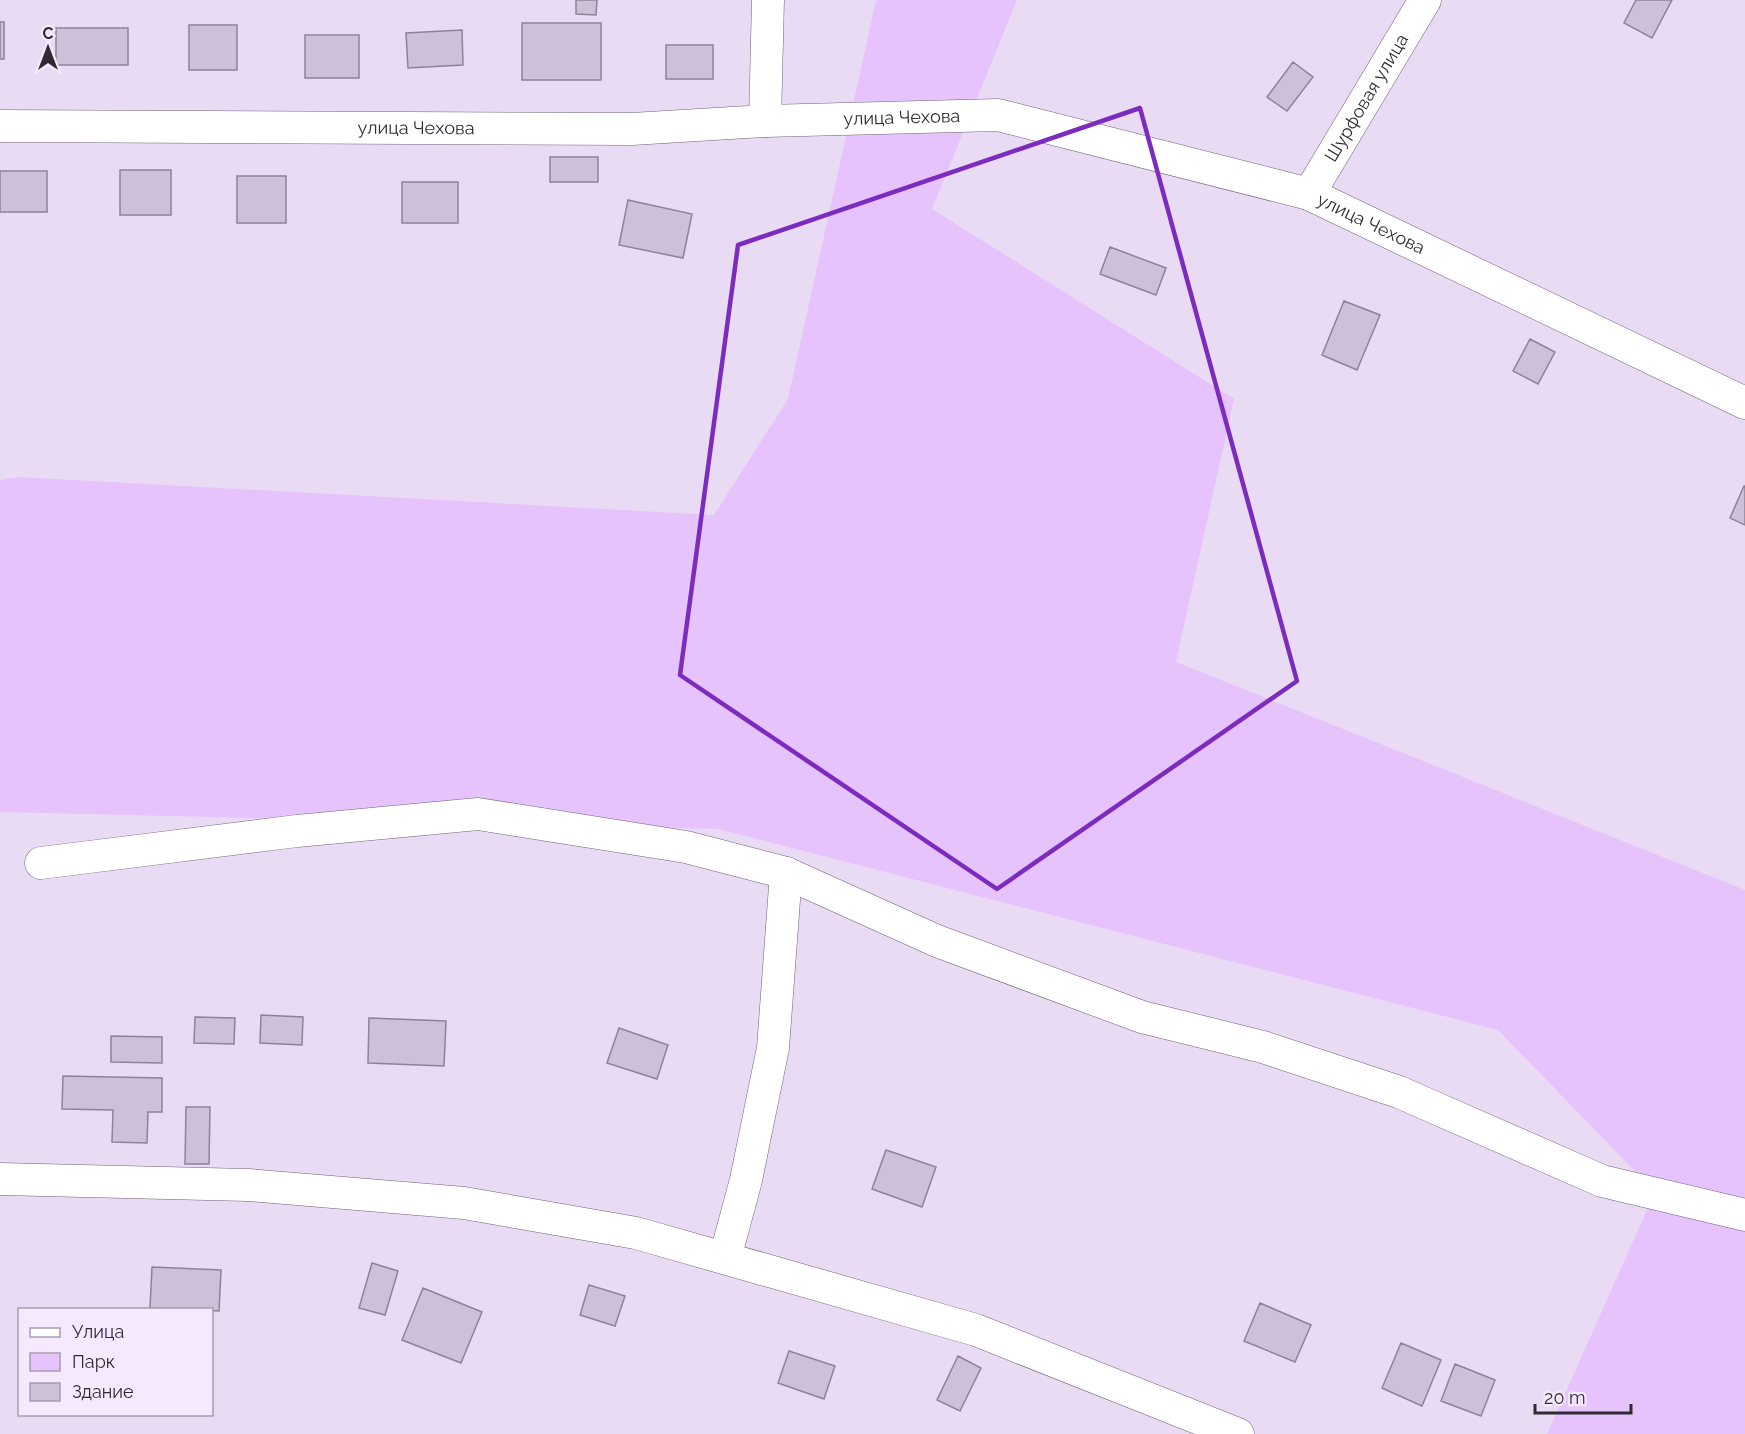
<svg xmlns="http://www.w3.org/2000/svg" width="1745" height="1434" font-family="Raleway,sans-serif">
  <style>
    .green { fill: #e7c3fd }
    .building { fill: #cfc0d9; stroke: #8f8198; stroke-width: 1.5 }
    .lines { fill: none; stroke-linecap: round; stroke-linejoin: round }
    .minor-casing { stroke: #6f6277; stroke-width: 33 }
    .minor { stroke: #fff; stroke-width: 32 }
    .marked { fill: none; stroke: #7b2cbf; stroke-width: 4.5; stroke-linejoin: round }
    .labels { text-anchor: middle; stroke-width: 4.5; stroke-linejoin: round; paint-order: stroke }
    .street-label { font-size: 18px; fill: #302a34; stroke: #f6e9fe }
  </style>
  <rect width="100%" height="100%" fill="#eadbf4"/>
  <path class="green" d="M876,0H1017L932,209L1234,399L1176,662L1745,890V1434H1547L1655,1192L1498,1030L718,829L0,812V480L19,477L714,515L788,399Z"/>
  <path class="building" d="M576,0H597L596,15L576,14Z
    M1636,0H1672L1652,38L1624,23Z
    M0,22H4V59H0Z
    M522,23H601V80H522Z
    M189,25H237V70H189Z
    M56,28H128V65H56Z
    M462,30L463,65L408,68L406,33Z
    M305,35H359V78H305Z
    M666,45H713V79H666Z
    M1293,62L1313,77L1287,111L1267,97Z
    M550,157H598V182H550Z
    M120,170H171V215H120Z
    M0,171H47V212H0Z
    M237,176H286V223H237Z
    M402,182H458V223H402Z
    M628,200L692,214L683,258L619,245Z
    M1110,247L1166,268L1156,295L1100,274Z
    M1344,301L1380,315L1357,370L1322,355Z
    M1530,339L1555,352L1538,384L1513,371Z
    M1744,486H1745V525L1730,518Z
    M261,1015L303,1017L302,1045L260,1043Z
    M195,1017L235,1018L234,1044L194,1043Z
    M369,1018L446,1021L444,1066L368,1063Z
    M619,1028L668,1045L657,1079L607,1063Z
    M111,1036L162,1037V1063L111,1062Z
    M63,1076L162,1078V1112H148L147,1143L112,1142L113,1110L62,1109Z
    M186,1107H210L209,1164H185Z
    M886,1150L936,1167L922,1207L872,1189Z
    M372,1263L398,1271L385,1315L359,1308Z
    M152,1267L221,1270L219,1311L150,1308Z
    M589,1285L625,1296L615,1326L580,1315Z
    M423,1288L482,1312L461,1363L402,1340Z
    M1260,1303L1311,1325L1295,1362L1244,1341Z
    M1401,1343L1441,1360L1422,1406L1382,1388Z
    M789,1351L835,1366L824,1399L778,1383Z
    M958,1356L981,1368L960,1411L937,1400Z
    M1455,1364L1495,1380L1481,1416L1441,1401Z"/>
  <g class="lines">
    <g class="minor-casing">
      <g id="minor">
        <path d="M765,121L768,0"/>
        <path id="s1" d="M0,126L632,129L765,121L998,115L1309,194L1745,403"/>
        <path id="s2" d="M1309,194L1425,0"/>
        <path d="M41,863L297,831L478,814L686,847L786,873L937,941L1142,1017L1263,1047L1399,1092L1602,1181L1745,1215"/>
        <path d="M0,1179L248,1185L464,1203L636,1233L976,1330L1238,1434"/>
        <path d="M725,1258L746,1180L773,1048L786,873"/>
      </g>
    </g>
    <use href="#minor" class="minor"/>
  </g>
  <path class="marked" d="M1140,108L1297,681L997,889L680,675L738,245Z"/>
  <g class="labels">
    <g class="street-label">
      <text dy="6" stroke="none"><textPath href="#s2" startOffset="112">Шурфовая улица</textPath></text>
      <text dy="6" stroke="none"><textPath href="#s1" startOffset="902">улица Чехова</textPath></text>
      <text dy="6" stroke="none"><textPath href="#s1" startOffset="416">улица Чехова</textPath></text>
      <text dy="6" stroke="none"><textPath href="#s1" startOffset="1388">улица Чехова</textPath></text>
    </g>
  </g>
  <rect x="18" y="1308" width="195" height="108" fill="#f6e9fe" stroke="#a79dad" stroke-width="1.5"/>
  <rect x="30" y="1328" width="30" height="9" fill="#ffffff" stroke="#a79dad" stroke-width="1.5"/>
  <text x="72" y="1338" font-size="18" fill="#302a34">Улица</text>
  <rect x="30" y="1353" width="30" height="18" fill="#e7c3fd" stroke="#a79dad" stroke-width="1.5"/>
  <text x="72" y="1368" font-size="18" fill="#302a34">Парк</text>
  <rect x="30" y="1383" width="30" height="18" fill="#cfc0d9" stroke="#a79dad" stroke-width="1.5"/>
  <text x="72" y="1398" font-size="18" fill="#302a34">Здание</text>
  <g transform="translate(48 48)" stroke="#f6e9fe" stroke-width="4.5" paint-order="stroke">
  <path d="M0-4.5L10 22L0 15L-10 22Z" fill="#302a34"/>
  <text y="-9" font-size="16" font-weight="bold" text-anchor="middle" fill="#302a34">С</text>
  </g>
  <path d="M1535 1404v9h96v-9" fill="none" stroke="#302a34" stroke-width="3"/>
  <text x="1544" y="1404" font-size="18" fill="#302a34" stroke="#f6e9fe" stroke-width="4.5" paint-order="stroke">20 m</text>
</svg>
